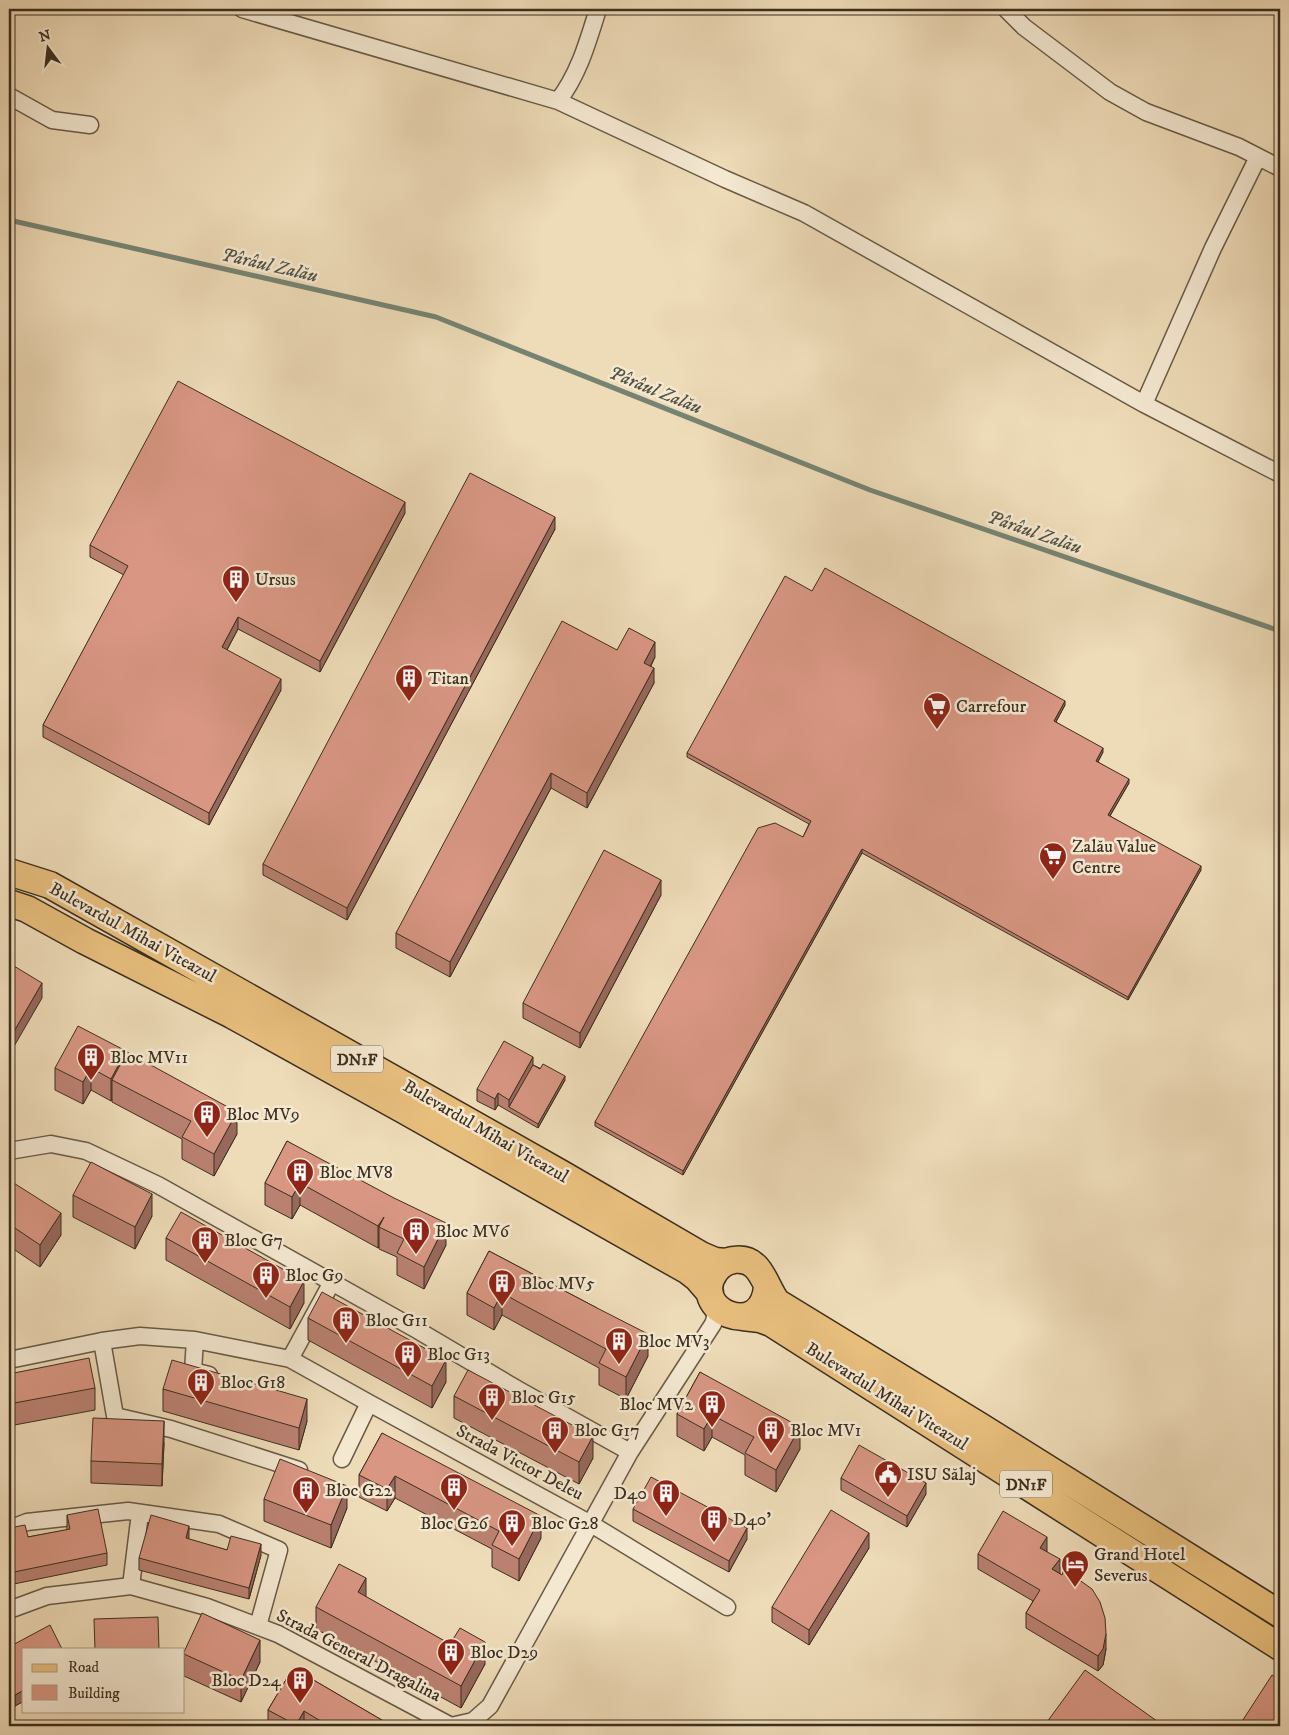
<svg xmlns="http://www.w3.org/2000/svg" width="1289" height="1735" font-family="'IM FELL DW Pica',serif">
  <style>
    .lines { fill: none; stroke-linecap: round; stroke-linejoin: round }
    .stream { stroke: #758472; stroke-width: 5 }
    .minor-casing { stroke: #685a45; stroke-width: 19 }
    .primary-casing { stroke: #3c2f1f; stroke-width: 29 }
    .minor { stroke: #f4e8d1; stroke-width: 16 }
    .primary { stroke: #e7be7c; stroke-width: 26 }
    .wall { fill: #ba8171; stroke: #3c2f1f }
    .shaded-wall { fill: #97695c; stroke: #3c2f1f }
    .building { fill: #d89683; stroke: #3c2f1f }
    .labels { text-anchor: middle; stroke-width: 5; stroke-linejoin: round; paint-order: stroke }
    .shield { fill: #f4e8d1; stroke: #736654; stroke-width: 1 }
    .shield-label { font-size: 16px; font-weight: bold; fill: #3c2f1f }
    .poi-label { font-size: 18px; fill: #3c2f1f; stroke: #f4e8d1; text-anchor: start }
    .street-label { font-size: 18px; fill: #3c2f1f; stroke: #f4e8d1 }
    .water-label { font-size: 19px; font-style: italic; fill: #545242; stroke: #f4e8d1 }
  </style>
  <rect width="100%" height="100%" fill="#eedbb8"/>
  <filter id="stains"><feTurbulence type="fractalNoise" baseFrequency=".004" numOctaves="4"/><feColorMatrix values="0 0 0 0 .2 0 0 0 0 .09 0 0 0 0 .02 0 0 0 .5 -.17"/></filter>
  <radialGradient id="worn" r=".72"><stop offset=".6" stop-color="#630" stop-opacity="0"/><stop offset="1" stop-color="#630" stop-opacity=".3"/></radialGradient>
  <g class="lines">
    <path class="stream" d="M9,220L436,317L870,490L1280,631"/>
    <g class="minor-casing">
      <path id="minor" d="M242,9L558,101L725,179L804,213L1144,404L1280,474
        M1006,9L1024,27L1110,92L1146,112L1239,147L1280,168
        M9,96L52,120L90,125
        M558,101C579,74 588,41 598,9
        M1144,404L1213,248L1258,157
        M9,1151L51,1144L86,1151L158,1185L419,1331L517,1389L630,1452
        M195,1340L193,1371L209,1375
        M102,1341L115,1416L171,1429L299,1470
        M290,1359L332,1282
        M9,1360L102,1341L140,1336L195,1340L290,1359L369,1403L591,1524L727,1607
        M342,1459L369,1403
        M9,1529L27,1522L128,1511L219,1524L279,1550L258,1626
        M131,1586L140,1513
        M9,1610L47,1596L131,1586L207,1607L278,1634L451,1726L473,1721L490,1706L630,1452L713,1324L715,1318L714,1305"/>
    </g>
    <g class="primary-casing">
      <path id="primary" d="M9,872L50,885L562,1174L701,1255L715,1261L726,1262
        M9,903L27,909L85,941L232,1015L402,1109L688,1271L697,1278L710,1293
        M767,1287C762,1342 688,1310 715,1272C719,1266 726,1261 734,1260C761,1256 764,1285 777,1302L980,1426L1280,1614
        M743,1317L760,1319L771,1323L1280,1647"/>
    </g>
    <use href="#minor" class="minor"/>
    <use href="#primary" class="primary"/>
  </g>
  <path class="wall" d="M405,513L320,672L238,629L227,650L281,690L209,825L43,737V725L124,575L90,557V545Z
    M555,529L347,920L263,875V864Z
    M812,591L1065,705L1056,722L1103,752L1098,762L1129,783L1110,816L1201,870L1128,1000L862,853L683,1175L595,1126V1122L803,837L809,824L687,757V753Z
    M617,650L655,657L651,666L654,683L587,808L551,788L450,977L396,948V933Z
    M661,895L580,1048L523,1018V1003Z
    M126,1054L237,1134L214,1176L182,1159V1139L112,1102V1099L111,1101L91,1090L83,1104L55,1090V1068Z
    M533,1065L565,1080L538,1128L498,1105L495,1110L477,1101V1089Z
    M287,1141L446,1245L424,1289L397,1275V1257L379,1249V1246L378,1248L300,1205L292,1219L265,1205V1183Z
    M9,1180L61,1235L40,1267L9,1246Z
    M73,1195L152,1216L135,1249L73,1217Z
    M166,1238L304,1303L290,1329L166,1260Z
    M489,1251L597,1308L648,1356L626,1399L599,1385V1368L522,1326L502,1315L494,1330L467,1315V1293Z
    M308,1318L446,1382L432,1408L308,1340Z
    M700,1372L800,1449L776,1492L745,1475V1455L712,1437L704,1451L677,1436V1414Z
    M9,1374L95,1388V1410L9,1426Z
    M163,1389L307,1421L299,1450L163,1411Z
    M454,1396L593,1458L579,1484L454,1418Z
    M382,1433L541,1538L519,1581L492,1567V1549L395,1498L387,1511L359,1497V1475Z
    M164,1443L162,1486L91,1483V1461Z
    M841,1478L926,1494L907,1527L841,1490Z
    M264,1499L347,1508L331,1548L264,1521Z
    M633,1509L747,1539L729,1572L633,1521Z
    M67,1515L107,1553V1565L9,1585V1528L28,1537L67,1530Z
    M189,1537L188,1539L227,1550L261,1555L249,1599L139,1570V1558Z
    M869,1548L809,1645L772,1622V1607Z
    M1047,1552L1106,1649L1103,1665L1098,1671L1026,1628V1613L1033,1601L978,1569V1554Z
    M366,1597L485,1664L461,1708L316,1629V1607Z
    M9,1647L24,1649V1701L15,1706L9,1695Z
    M184,1652L260,1662L241,1702L184,1676Z
    M293,1668L392,1726H268V1710Z
    M1047,1722L1164,1726H1047Z"/>
  <path class="shaded-wall" d="M405,502V513L320,672V661Z
    M555,517V529L347,920V908Z
    M238,617V629L222,659V647Z
    M655,642V657L644,678V663Z
    M654,668V683L587,808V793Z
    M281,679V690L209,825V813Z
    M1065,701V705L1054,725V721Z
    M1103,748V752L1096,765V761Z
    M551,773V788L450,977V962Z
    M1129,779V783L1108,819V815Z
    M862,849V853L683,1175V1171Z
    M1201,866V870L1128,1000V997Z
    M661,880V895L580,1048V1033Z
    M42,983V998L9,1055V1040Z
    M126,1051V1073L112,1080V1099L111,1101V1079Z
    M533,1057V1069L509,1107V1100Z
    M91,1068V1090L83,1104V1082Z
    M565,1076V1080L538,1128V1124Z
    M498,1093V1105L495,1110V1099Z
    M237,1112V1134L214,1176V1154Z
    M300,1183V1205L292,1219V1197Z
    M152,1194V1216L135,1249V1227Z
    M61,1213V1235L40,1267V1245Z
    M384,1217L379,1227V1246L378,1248V1226Z
    M446,1223V1245L424,1289V1267Z
    M304,1281V1303L290,1329V1307Z
    M502,1293V1315L494,1330V1308Z
    M648,1334V1356L626,1399V1377Z
    M446,1360V1382L432,1408V1386Z
    M307,1399V1421L299,1450V1428Z
    M712,1415V1437L704,1451V1429Z
    M164,1421V1443L162,1486V1464Z
    M800,1427V1449L776,1492V1470Z
    M593,1436V1458L579,1484V1462Z
    M395,1476V1498L387,1511V1489Z
    M926,1483V1494L907,1527V1516Z
    M347,1486V1508L331,1548V1525Z
    M541,1516V1538L519,1581V1559Z
    M189,1526V1537L186,1550V1538Z
    M747,1528V1539L729,1572V1561Z
    M869,1533V1548L809,1645V1630Z
    M1047,1537V1552L1040,1548Z
    M261,1544V1555L249,1599V1588Z
    M1060,1559V1574L1052,1569Z
    M366,1578V1600L358,1592Z
    M1106,1634V1649L1103,1665L1098,1671V1656Z
    M260,1640V1662L241,1702V1680Z
    M485,1642V1664L461,1708V1686Z
    M24,1690V1701L15,1706V1695Z
    M304,1711V1726H296V1725Z"/>
  <path class="building" d="M178,381L405,502L320,661L238,617L222,647L281,679L209,813L43,725L128,566L90,545Z
    M470,473L555,517L347,908L263,864Z
    M825,568L1065,701L1054,721L1103,748L1096,761L1129,779L1108,815L1201,866L1128,997L862,849L683,1171L595,1122L758,828L775,823L803,837L811,821L687,753L785,576L812,591Z
    M562,621L617,650L629,628L655,642L644,663L654,668L587,793L551,773L450,962L396,933Z
    M604,850L661,880L580,1033L523,1003Z
    M9,963L42,983L9,1040Z
    M78,1026L126,1051L111,1079L91,1068L83,1082L55,1068Z
    M504,1041L533,1057L509,1100L498,1093L495,1099L477,1089Z
    M127,1052L237,1112L214,1154L182,1137L191,1121L112,1080Z
    M543,1064L565,1076L538,1124L509,1107L533,1065L540,1069Z
    M287,1141L394,1198L446,1223L424,1267L397,1253L404,1239L379,1227L384,1217L378,1226L300,1183L292,1197L265,1183Z
    M91,1162L152,1194L135,1227L73,1195Z
    M9,1180L61,1213L40,1245L9,1224Z
    M181,1212L304,1281L290,1307L166,1238Z
    M489,1251L597,1308L648,1334L626,1377L599,1363L606,1349L522,1304L502,1293L494,1308L467,1293Z
    M322,1292L446,1360L432,1386L308,1318Z
    M89,1358L95,1388L9,1404V1374Z
    M172,1360L307,1399L299,1428L163,1389Z
    M468,1370L593,1436L579,1462L454,1396Z
    M700,1372L800,1427L776,1470L745,1453L754,1437L712,1415L704,1429L677,1414Z
    M93,1418L164,1421L162,1464L91,1461Z
    M382,1433L541,1516L519,1559L492,1545L499,1531L395,1476L387,1489L359,1475Z
    M859,1445L926,1483L907,1516L841,1478Z
    M280,1459L347,1486L331,1525L264,1499Z
    M651,1477L747,1528L729,1561L633,1509Z
    M98,1509L107,1553L9,1573V1528L25,1525L28,1537L70,1529L67,1515Z
    M831,1510L869,1533L809,1630L772,1607Z
    M1003,1511L1047,1537L1040,1548L1060,1559L1052,1569L1062,1575L1064,1569L1092,1589L1100,1602L1105,1618L1106,1634L1103,1649L1098,1656L1026,1613L1040,1590L978,1554Z
    M151,1515L189,1526L186,1538L227,1550L231,1536L261,1544L249,1588L139,1558Z
    M339,1564L366,1578L358,1592L450,1644L460,1628L485,1642L461,1686L316,1607Z
    M202,1613L260,1640L241,1680L184,1654V1652Z
    M158,1617L159,1649H95L94,1619Z
    M50,1625L62,1649H24V1690L15,1695L9,1684V1647Z
    M293,1668L392,1726H329L304,1711L296,1725L268,1710Z
    M1085,1670L1164,1726H1052L1047,1722Z
    M1272,1675L1280,1680V1726H1239Z"/>
  <defs>
    <g id="building-pin" transform="scale(1.4375)"><path d="M0 17L-7.5 6A9.5 9.5 0 1 1 7.5 6Z" fill="#8f2418" stroke="#f4e8d1"/><path d="M-4-6H4V6H1V3H-1V6H-4ZM-2.5-4.3h1.7v1.8h-1.7ZM.8-4.3h1.7v1.8H.8ZM-2.5-1h1.7V.8h-1.7ZM.8-1h1.7V.8H.8Z" fill="#fff"/></g>
    <g id="supermarket-pin" transform="scale(1.4375)"><path d="M0 17L-7.5 6A9.5 9.5 0 1 1 7.5 6Z" fill="#8f2418" stroke="#f4e8d1"/><path d="M-6-5.5h2.5l.6 2H6L4.5 2H-2.5L-4.4-4H-6ZM-1.5 3.2a1.3 1.3 0 1 0 .1 0ZM3 3.2a1.3 1.3 0 1 0 .1 0Z" fill="#fff"/></g>
    <g id="civic-pin" transform="scale(1.4375)"><path d="M0 17L-7.5 6A9.5 9.5 0 1 1 7.5 6Z" fill="#8f2418" stroke="#f4e8d1"/><path d="M-.6-6.5H3V-4.5H.6V-3L4-1V1h2V6H-6V1h2V-1L-.6-3ZM-1.2 2.5V6h2.4V2.5Z" fill="#fff"/></g>
    <g id="hotel-pin" transform="scale(1.4375)"><path d="M0 17L-7.5 6A9.5 9.5 0 1 1 7.5 6Z" fill="#8f2418" stroke="#f4e8d1"/><path d="M-6-4.5h1.5V1H6V5H4.5V3h-9V5H-6ZM-4 0a1.8 1.8 0 1 1 3.6 0ZM.5 0V-2.5h3Q6-2.5 6 0Z" fill="#fff"/></g>
  </defs>
  <g fill-rule="evenodd">
    <use href="#building-pin" x="236" y="579"/>
    <use href="#building-pin" x="409" y="678"/>
    <use href="#supermarket-pin" x="937" y="706"/>
    <use href="#supermarket-pin" x="1053" y="856"/>
    <use href="#building-pin" x="91" y="1057"/>
    <use href="#building-pin" x="207" y="1114"/>
    <use href="#building-pin" x="300" y="1172"/>
    <use href="#building-pin" x="416" y="1231"/>
    <use href="#building-pin" x="205" y="1240"/>
    <use href="#building-pin" x="266" y="1275"/>
    <use href="#building-pin" x="502" y="1283"/>
    <use href="#building-pin" x="346" y="1320"/>
    <use href="#building-pin" x="619" y="1341"/>
    <use href="#building-pin" x="408" y="1354"/>
    <use href="#building-pin" x="201" y="1382"/>
    <use href="#building-pin" x="492" y="1397"/>
    <use href="#building-pin" x="712" y="1404"/>
    <use href="#building-pin" x="555" y="1430"/>
    <use href="#building-pin" x="771" y="1430"/>
    <use href="#civic-pin" x="888" y="1474"/>
    <use href="#building-pin" x="454" y="1487"/>
    <use href="#building-pin" x="306" y="1490"/>
    <use href="#building-pin" x="666" y="1493"/>
    <use href="#building-pin" x="714" y="1519"/>
    <use href="#building-pin" x="512" y="1523"/>
    <use href="#hotel-pin" x="1075" y="1564"/>
    <use href="#building-pin" x="451" y="1652"/>
    <use href="#building-pin" x="300" y="1680"/>
  </g>
  <g class="labels">
    <g class="shield">
      <rect x="331" y="1045.5" width="52" height="27" rx="4"/>
      <rect x="1000" y="1470.5" width="52" height="27" rx="4"/>
    </g>
    <g class="shield-label">
      <text x="357" y="1065">DN1F</text>
      <text x="1026" y="1490">DN1F</text>
    </g>
    <g class="poi-label">
      <text x="255" y="585">Ursus</text>
      <text x="428" y="684">Titan</text>
      <text x="956" y="712">Carrefour</text>
      <text x="1072" y="852">Zalău Value<tspan x="1072" dy="21">Centre</tspan></text>
      <text x="110" y="1063">Bloc MV11</text>
      <text x="226" y="1120">Bloc MV9</text>
      <text x="319" y="1178">Bloc MV8</text>
      <text x="435" y="1237">Bloc MV6</text>
      <text x="224" y="1246">Bloc G7</text>
      <text x="285" y="1281">Bloc G9</text>
      <text x="521" y="1289">Bloc MV5</text>
      <text x="365" y="1326">Bloc G11</text>
      <text x="638" y="1347">Bloc MV3</text>
      <text x="427" y="1360">Bloc G13</text>
      <text x="220" y="1388">Bloc G18</text>
      <text x="511" y="1403">Bloc G15</text>
      <text x="693" y="1410" text-anchor="end">Bloc MV2</text>
      <text x="574" y="1436">Bloc G17</text>
      <text x="790" y="1436">Bloc MV1</text>
      <text x="907" y="1480">ISU Sălaj</text>
      <text x="325" y="1496">Bloc G22</text>
      <text x="647" y="1499" text-anchor="end">D40</text>
      <text x="733" y="1525">D40'</text>
      <text x="454" y="1529" text-anchor="middle">Bloc G26</text>
      <text x="531" y="1529">Bloc G28</text>
      <text x="1094" y="1560">Grand Hotel<tspan x="1094" dy="21">Severus</tspan></text>
      <text x="470" y="1658">Bloc D29</text>
      <text x="281" y="1686" text-anchor="end">Bloc D24</text>
    </g>
    <g class="street-label">
      <text transform="translate(133 932) rotate(29)" y="6">Bulevardul Mihai Viteazul</text>
      <text transform="translate(486 1131) rotate(30)" y="6">Bulevardul Mihai Viteazul</text>
      <text transform="translate(887 1396) rotate(32)" y="6">Bulevardul Mihai Viteazul</text>
      <text transform="translate(520 1462) rotate(28)" y="6">Strada Victor Deleu</text>
      <text transform="translate(359 1655) rotate(27)" y="6">Strada General Dragalina</text>
    </g>
    <g class="water-label">
      <text transform="translate(270 264) rotate(13)" y="7">Pârâul Zalău</text>
      <text transform="translate(656 389) rotate(22)" y="7">Pârâul Zalău</text>
      <text transform="translate(1035 531) rotate(19)" y="7">Pârâul Zalău</text>
    </g>
  </g>
  <rect width="1289" height="1735" fill="none" stroke="#eedbb8" stroke-width="30"/>
  <rect x="10" y="10" width="1269" height="1715" fill="none" stroke="#3c2f1f" stroke-width="2.5"/>
  <rect x="15" y="15" width="1259" height="1705" fill="none" stroke="#3c2f1f"/>
  <rect x="22" y="1648" width="162" height="65" fill="#f4e8d1" stroke="#aa9e8a"/>
  <rect x="32" y="1664" width="25" height="8" fill="#e7be7c" stroke="#aa9e8a"/>
  <text x="68" y="1672" font-size="15" fill="#3c2f1f">Road</text>
  <rect x="32" y="1685" width="25" height="15" fill="#d89683" stroke="#aa9e8a"/>
  <text x="68" y="1698" font-size="15" fill="#3c2f1f">Building</text>
  <g transform="translate(48 48) rotate(345)" stroke="#f4e8d1" stroke-width="4" paint-order="stroke">
  <path d="M0-4L9 19L0 12L-9 19Z" fill="#3c2f1f"/>
  <text y="-8" font-size="14" font-weight="bold" text-anchor="middle" fill="#3c2f1f">N</text>
  </g>
  <rect width="100%" height="100%" filter="url(#stains)"/>
  <rect width="100%" height="100%" fill="url(#worn)"/>
</svg>
